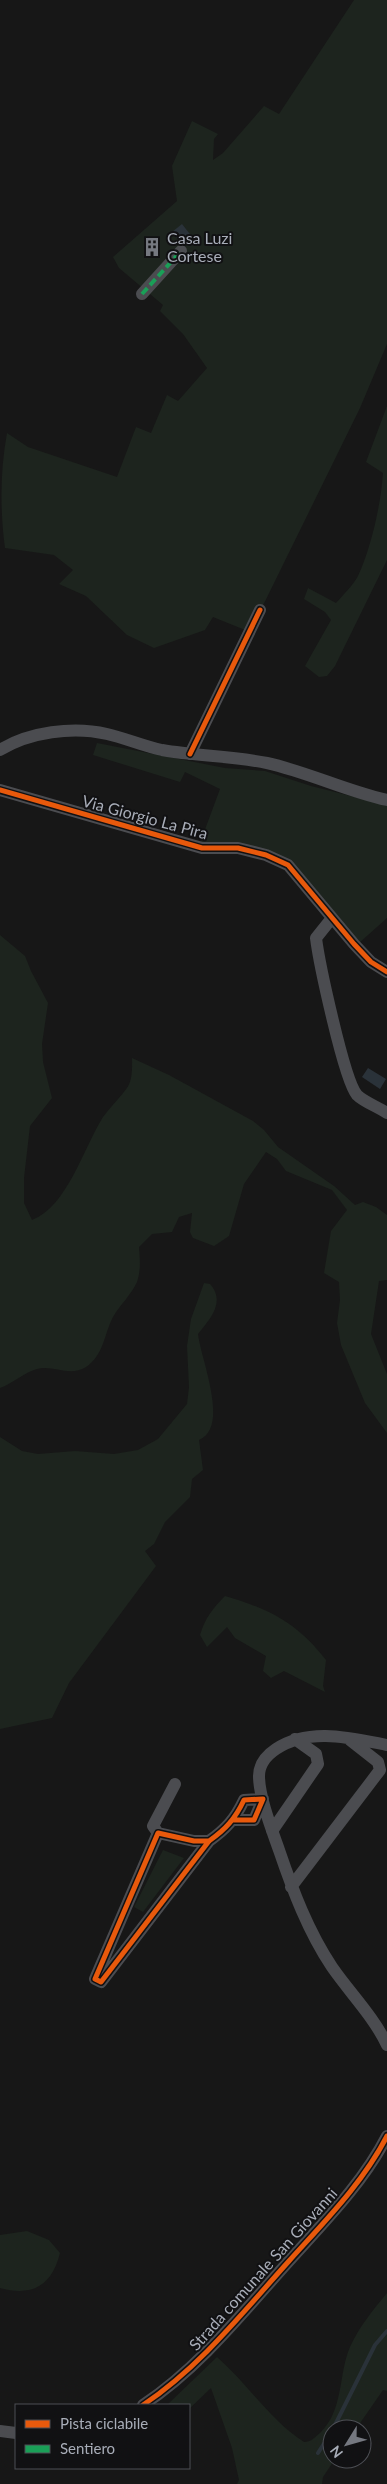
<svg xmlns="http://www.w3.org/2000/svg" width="387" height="2484" font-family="Lato,sans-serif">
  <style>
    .green { fill: #1d241e }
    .water { fill: #2a3239 }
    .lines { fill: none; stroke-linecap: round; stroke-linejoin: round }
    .stream { stroke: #2a3239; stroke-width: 4 }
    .street { stroke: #4b4c50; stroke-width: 12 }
    .quiet { stroke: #1a9f57; stroke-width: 4; stroke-dasharray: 8 4; stroke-linecap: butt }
    .cycleway-casing { stroke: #111113; stroke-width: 8 }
    .cycleway { stroke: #e8590c; stroke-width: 5 }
    .labels { text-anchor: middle; stroke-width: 4; stroke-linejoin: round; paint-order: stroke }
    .poi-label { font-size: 16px; fill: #a8adb8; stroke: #111113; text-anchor: start }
    .street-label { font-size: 16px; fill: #a8adb8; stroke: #111113 }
  </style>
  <rect width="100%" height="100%" fill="#171717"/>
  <path class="green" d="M354,0H387V344L360,408L250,632L213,617L205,630L154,648L127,635L86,596L59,584L73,570L54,555L5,548C0,511 0,471 7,433L28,447L117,477L136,427L151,433L167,395L178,401L207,368L183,334L160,311L163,305L119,268L113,257L177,201L172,166L192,121L218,134L214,139L213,160L223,153L264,106L279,114Z
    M387,406V560L335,666L327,676L319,677L305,666L331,620L325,612L304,599L308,588L336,603C343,595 353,585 358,576C371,548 381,504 383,473L366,462Z
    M97,743L225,768L265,771L311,786L387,805V918L358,944L290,863L200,843L220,789L185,772L180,782L93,755Z
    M0,935L25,956L31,971L48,1003L42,1044L43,1062L52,1098L30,1126L24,1178V1203L32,1220C67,1207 84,1147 103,1117C110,1107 120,1098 127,1088C133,1079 132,1067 132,1058L169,1075L253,1121L264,1130L278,1147L334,1186L355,1205L363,1202L376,1207L387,1215V1280L379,1281L371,1334L387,1374V1433L365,1403L341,1345L337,1323L340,1300L339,1282L324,1273L331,1231L347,1210L332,1190L286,1171L277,1159L266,1152L244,1184L229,1236L214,1246L193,1238L190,1232L192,1213L179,1217L172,1232L152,1234L139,1247C140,1259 141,1270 137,1282C131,1295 120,1305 113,1317C104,1334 104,1355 86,1367C68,1378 52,1363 34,1370C22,1374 12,1384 0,1388Z
    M204,1283L210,1284C226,1302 210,1319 198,1334C201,1360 230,1427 199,1440L203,1470L192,1479L190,1497L165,1522L154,1544L145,1551L156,1566L69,1683L52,1718L0,1729V1437L22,1451L38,1454L75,1451L114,1454L138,1450L158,1439L187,1404L189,1387L187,1346L191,1319Z
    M225,1596C270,1609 297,1623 326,1660L323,1686L325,1692L284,1671L271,1678L263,1671L266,1656L235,1638L227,1627L207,1647L200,1635C205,1618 213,1608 225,1596Z
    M163,1850L184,1858L143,1912L134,1907Z
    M27,2231L49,2240L60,2253C52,2285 33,2297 0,2288V2235Z
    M387,2293V2391L383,2390L356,2429H332V2459H335L323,2477L322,2484H237L239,2480L232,2448L211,2388L189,2409V2405H167L217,2357C248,2384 269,2419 304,2442C311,2442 314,2438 320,2433C344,2410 338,2375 350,2347C359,2327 373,2310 387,2293Z"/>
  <path class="water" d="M182,224L193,238L183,246L172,232Z
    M368,1068L386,1079L380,1089L362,1077Z"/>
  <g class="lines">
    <path class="stream" d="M333,2429L375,2345L387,2331
      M318,2453L332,2431"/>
    <path class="street" d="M142,294L181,251
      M0,750C29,732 73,726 107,734C125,738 143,746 162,750C196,756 232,756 267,763C308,772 346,791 387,800
      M190,754L260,610
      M0,790L202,848H238L266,855L288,865L354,944L371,962L387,972
      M332,918L316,938C319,962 344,1080 357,1095C364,1102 378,1107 387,1113
      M387,1745C351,1738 309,1727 276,1749C267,1755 259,1764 259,1776C259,1797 272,1830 279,1850C293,1891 308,1931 332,1967C350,1993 374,2017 387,2045
      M272,1831L318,1764L316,1754L295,1739
      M158,1833L153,1826L175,1784
      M209,1841H194L158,1833L95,1979L101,1982L209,1841C226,1829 235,1819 244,1800L263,1799L254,1820H234
      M291,1887L380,1770L378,1762L350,1740
      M143,2405C200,2367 243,2312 289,2261C324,2222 363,2183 387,2136
      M0,2431L16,2433"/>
    <path class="quiet" d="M142,294L181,251"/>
    <g class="cycleway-casing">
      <path id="cycleway" d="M190,754L260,610
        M0,790L202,848H238L266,855L288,865L354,944L371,962L387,972
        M209,1841H194L158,1833L95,1979L101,1982L209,1841C226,1829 235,1819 244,1800L263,1799L254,1820H234
        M143,2405C200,2367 243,2312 289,2261C324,2222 363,2183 387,2136"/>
    </g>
    <use href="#cycleway" class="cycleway"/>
  </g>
  <defs>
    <g id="building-bare" transform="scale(1.5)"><path d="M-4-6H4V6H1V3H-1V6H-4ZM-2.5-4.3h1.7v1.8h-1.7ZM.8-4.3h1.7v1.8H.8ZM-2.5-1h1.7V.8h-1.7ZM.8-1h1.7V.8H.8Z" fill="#757880" stroke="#111113" stroke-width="2.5" paint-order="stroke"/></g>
  </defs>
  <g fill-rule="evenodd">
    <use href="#building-bare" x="152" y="247"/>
  </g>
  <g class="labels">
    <g class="poi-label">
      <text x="167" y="244">Casa Luzi<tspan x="167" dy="18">Cortese</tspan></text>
    </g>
    <g class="street-label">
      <text transform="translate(145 817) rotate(15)" y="6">Via Giorgio La Pira</text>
      <text transform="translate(263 2269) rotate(-48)" y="6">Strada comunale San Giovanni</text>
    </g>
  </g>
  <rect x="15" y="2404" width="175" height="65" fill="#111113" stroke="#4d4f55"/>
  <rect x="25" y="2420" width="25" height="8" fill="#e8590c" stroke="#4d4f55"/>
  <text x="60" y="2429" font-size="15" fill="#a8adb8">Pista ciclabile</text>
  <rect x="25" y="2445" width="25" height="8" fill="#1a9f57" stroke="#4d4f55"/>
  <text x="60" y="2454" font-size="15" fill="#a8adb8">Sentiero</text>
  <g transform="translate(347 2444) rotate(233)"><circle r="24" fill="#111113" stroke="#4d4f55"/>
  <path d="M0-4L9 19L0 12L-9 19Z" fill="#757880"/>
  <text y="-8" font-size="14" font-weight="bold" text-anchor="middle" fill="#a8adb8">N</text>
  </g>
</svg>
